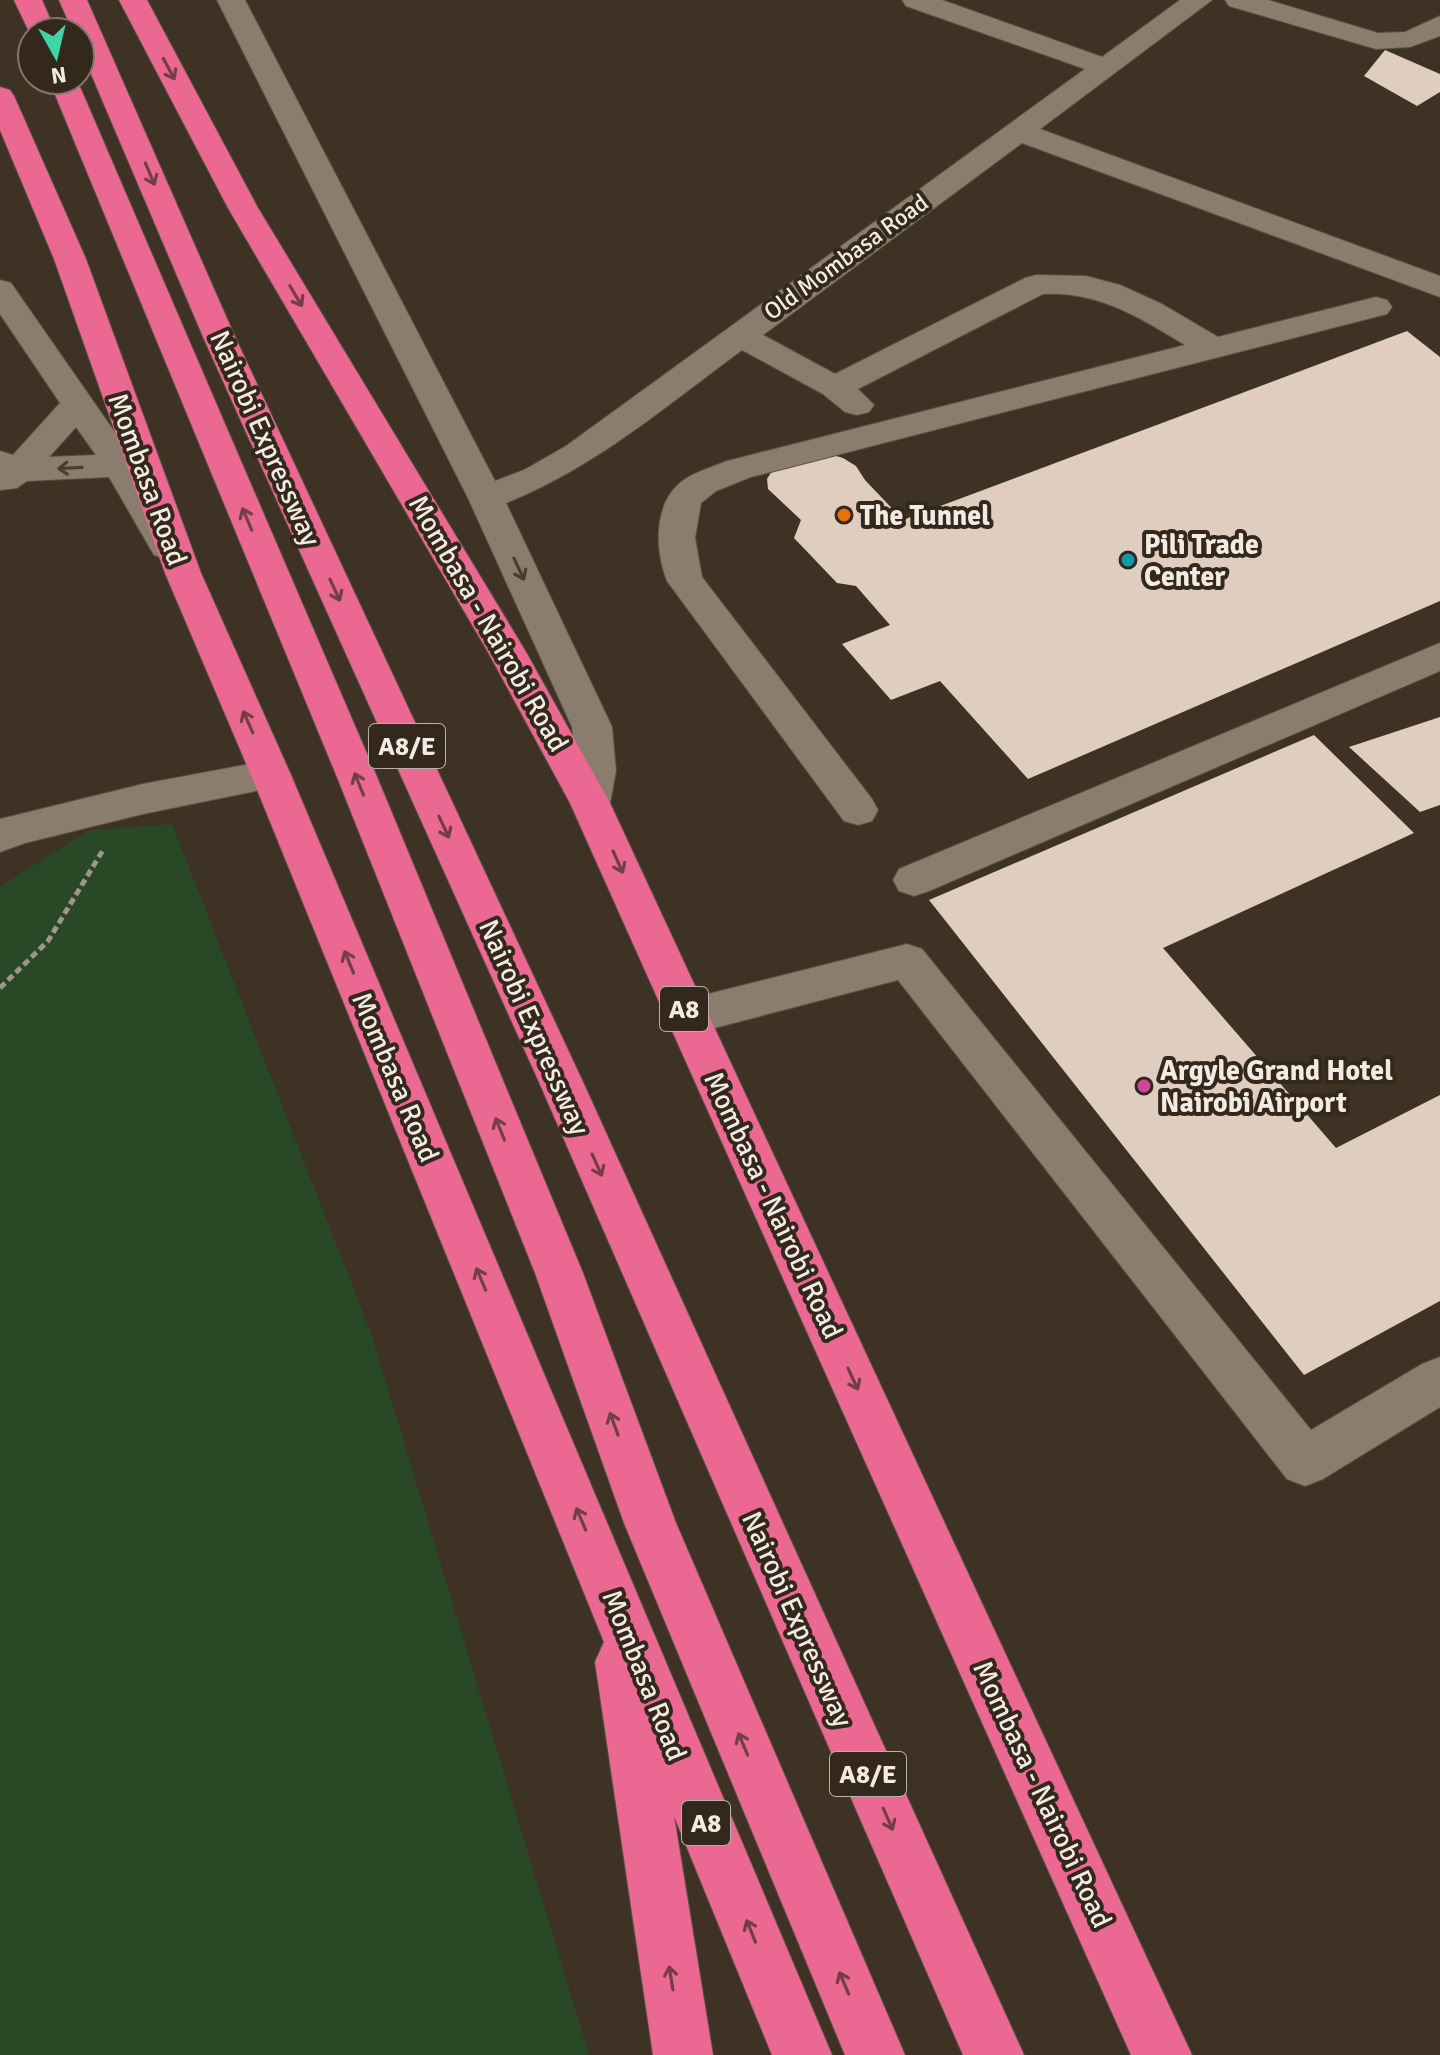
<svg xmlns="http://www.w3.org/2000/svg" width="1440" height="2055" font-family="Signika,sans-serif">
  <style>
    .green { fill: #294926 }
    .building { fill: #dfcdbf }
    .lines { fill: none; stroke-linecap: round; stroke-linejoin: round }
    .minor-casing { stroke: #5a5045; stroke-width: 2 }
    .highway-casing { stroke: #5a5045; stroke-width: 2 }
    .path { stroke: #9f958b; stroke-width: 5; stroke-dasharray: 7 4; stroke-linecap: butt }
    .minor { fill: #8a7d6d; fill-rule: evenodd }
    .highway { fill: #ea6891; fill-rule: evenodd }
    .oneway { stroke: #733e44 }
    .oneway2 { stroke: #493d30 }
    .food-dot { fill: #e8710a; stroke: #33281b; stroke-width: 3 }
    .culture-dot { fill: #0f9aa8; stroke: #33281b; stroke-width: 3 }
    .hotel-dot { fill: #d1479c; stroke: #33281b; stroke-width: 3 }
    .labels { text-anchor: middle; stroke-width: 8; stroke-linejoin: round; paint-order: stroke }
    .far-street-label { font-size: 24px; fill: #f3ebe3; stroke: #33281b }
    .shield { fill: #33281b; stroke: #b9b0a7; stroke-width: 2 }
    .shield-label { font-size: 26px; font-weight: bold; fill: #f3ebe3 }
    .street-label { font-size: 28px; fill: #f3ebe3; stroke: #33281b }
    .poi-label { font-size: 28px; font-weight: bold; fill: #f3ebe3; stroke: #33281b; text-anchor: start }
  </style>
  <rect width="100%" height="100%" fill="#3d3224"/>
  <path class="green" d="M172,824L371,1333L589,2055H0V887L89,830Z"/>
  <path class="building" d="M1385,50L1440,74V92L1417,106L1364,76Z
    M1407,331L1440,357V601L1028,779L940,681L891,700L842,644L890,625L856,586L837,583L794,538L801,520L768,489L767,479L772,471L826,453L843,458L856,466L865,480L903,520Z
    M1440,717V805L1420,812L1349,747Z
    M1314,735L1414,833L1163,948L1336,1148L1440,1095V1301L1304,1375L929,900Z"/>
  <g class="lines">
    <g class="minor-casing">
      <path id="minor" d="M217,0H245L495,481L524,470L566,446L1085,69L906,6L902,0H942L1102,57L1180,0H1212L1040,129L1440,276V297L1022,143L763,335L835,374L1025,278L1036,275L1086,276L1120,285L1162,304L1218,337L1376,297L1387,300L1392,307L1387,314L751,477L716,491L701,503L695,538L702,577L872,799L878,810L872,821L858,825L844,821L667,581C655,550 653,505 681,482C694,472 712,467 727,461L1185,345C1139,317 1098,291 1043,294L858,389L874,405L869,412L857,415L845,412L823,394L742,350C666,406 594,468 506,503L612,727L616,771L610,803L604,814L590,818L576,814L570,803L576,771L572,727L468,498Z
        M1225,0H1268L1378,33L1405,32L1440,16V36L1410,47L1376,49L1229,6Z
        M0,280L11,283L132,457L185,547L180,555L167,559L154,555L109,477L27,481L17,488L0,490V451L13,455L60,403L0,314ZM76,427L96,455L49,457Z
        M1440,643V671L929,891L914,896L899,891L893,880L899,869Z
        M271,760L285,765L291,775L285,785L143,814L25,843L0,852V819L143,784Z
        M907,944L922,949L1311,1430L1422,1364L1440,1357V1407L1323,1479L1305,1486L1287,1479L898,980L688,1035L673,1029L666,1017L673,1005L688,999Z"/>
    </g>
    <g class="highway-casing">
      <path id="highway" d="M14,0H42L56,32H32V38Z
        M59,0H87L236,339L583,1082L1024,2055H963L539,1082L204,339L80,48V32H73Z
        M119,0H147L258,208L526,652L610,803L1192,2055H1131L570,803L488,652L228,208Z
        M49,80H77L377,777L583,1273L676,1523L905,2055H845L624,1523L535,1273L337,777Z
        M0,87L10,90L14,96L86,259L201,573L291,775L832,2055H772L674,1816L713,2055H653L595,1662L604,1642L251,775L165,573L54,259L0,130Z"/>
    </g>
    <path class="path" d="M0,988L48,941L103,850"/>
    <use href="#minor" class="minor"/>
    <use href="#highway" class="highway"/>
  </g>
  <defs><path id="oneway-shaft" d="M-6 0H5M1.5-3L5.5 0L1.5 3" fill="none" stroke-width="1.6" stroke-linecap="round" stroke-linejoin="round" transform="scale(2)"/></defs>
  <g class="oneway">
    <use href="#oneway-shaft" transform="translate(169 69) rotate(62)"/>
    <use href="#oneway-shaft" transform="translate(150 174) rotate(67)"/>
    <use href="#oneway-shaft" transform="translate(296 296) rotate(59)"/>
    <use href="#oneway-shaft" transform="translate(247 519) rotate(-113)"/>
    <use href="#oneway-shaft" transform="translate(335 590) rotate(65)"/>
    <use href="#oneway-shaft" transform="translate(248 722) rotate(-114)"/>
    <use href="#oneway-shaft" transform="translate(359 784) rotate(-112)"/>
    <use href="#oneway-shaft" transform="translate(444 827) rotate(65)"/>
    <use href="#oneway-shaft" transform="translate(618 862) rotate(66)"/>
    <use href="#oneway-shaft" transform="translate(349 962) rotate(-112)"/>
    <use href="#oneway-shaft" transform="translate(500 1129) rotate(-112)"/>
    <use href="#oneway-shaft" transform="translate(597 1165) rotate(66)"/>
    <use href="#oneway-shaft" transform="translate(481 1279) rotate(-113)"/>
    <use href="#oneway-shaft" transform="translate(853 1379) rotate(65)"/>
    <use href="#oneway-shaft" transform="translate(614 1424) rotate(-110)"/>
    <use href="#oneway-shaft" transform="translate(581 1519) rotate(-113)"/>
    <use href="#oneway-shaft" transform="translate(743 1744) rotate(-113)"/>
    <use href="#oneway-shaft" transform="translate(888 1819) rotate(66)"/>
    <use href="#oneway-shaft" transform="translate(751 1931) rotate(-112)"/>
    <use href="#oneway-shaft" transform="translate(671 1978) rotate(-99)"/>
    <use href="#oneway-shaft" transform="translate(844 1983) rotate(-113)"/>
  </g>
  <g class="oneway2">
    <use href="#oneway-shaft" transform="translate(70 468) rotate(177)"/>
    <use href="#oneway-shaft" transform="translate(519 569) rotate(65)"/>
  </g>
  <circle class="food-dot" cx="844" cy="515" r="8"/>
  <circle class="culture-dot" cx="1128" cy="560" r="8"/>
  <circle class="hotel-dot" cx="1144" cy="1086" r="8"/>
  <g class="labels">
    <g class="far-street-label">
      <text transform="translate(846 257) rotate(-36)" y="8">Old Mombasa Road</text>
    </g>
    <g class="shield">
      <rect x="369" y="724" width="76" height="44" rx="6"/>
      <rect x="660" y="987" width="48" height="44" rx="6"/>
      <rect x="830" y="1752" width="76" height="44" rx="6"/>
      <rect x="682" y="1801" width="48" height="44" rx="6"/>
    </g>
    <g class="shield-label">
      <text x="407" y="755">A8/E</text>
      <text x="684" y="1018">A8</text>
      <text x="868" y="1783">A8/E</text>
      <text x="706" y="1832">A8</text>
    </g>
    <g class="street-label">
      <text transform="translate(266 438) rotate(66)" y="10">Nairobi Expressway</text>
      <text transform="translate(148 479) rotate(70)" y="10">Mombasa Road</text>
      <text transform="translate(489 623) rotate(60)" y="10">Mombasa - Nairobi Road</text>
      <text transform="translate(535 1027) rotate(66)" y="10">Nairobi Expressway</text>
      <text transform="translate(396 1077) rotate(67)" y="10">Mombasa Road</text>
      <text transform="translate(774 1205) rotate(65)" y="10">Mombasa - Nairobi Road</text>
      <text transform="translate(798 1619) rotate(66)" y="10">Nairobi Expressway</text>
      <text transform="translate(645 1675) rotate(68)" y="10">Mombasa Road</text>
      <text transform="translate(1043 1794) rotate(65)" y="10">Mombasa - Nairobi Road</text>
    </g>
    <g class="poi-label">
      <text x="860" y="525">The Tunnel</text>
      <text x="1144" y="554">Pili Trade<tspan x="1144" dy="32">Center</tspan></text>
      <text x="1160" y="1080">Argyle Grand Hotel<tspan x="1160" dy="32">Nairobi Airport</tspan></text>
    </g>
  </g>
  <g transform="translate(56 56) rotate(172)"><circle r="38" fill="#33281b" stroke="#80766b" stroke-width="2"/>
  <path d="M0-6L14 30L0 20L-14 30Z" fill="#3ed4a3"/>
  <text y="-12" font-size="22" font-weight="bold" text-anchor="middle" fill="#f3ebe3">N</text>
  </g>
</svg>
